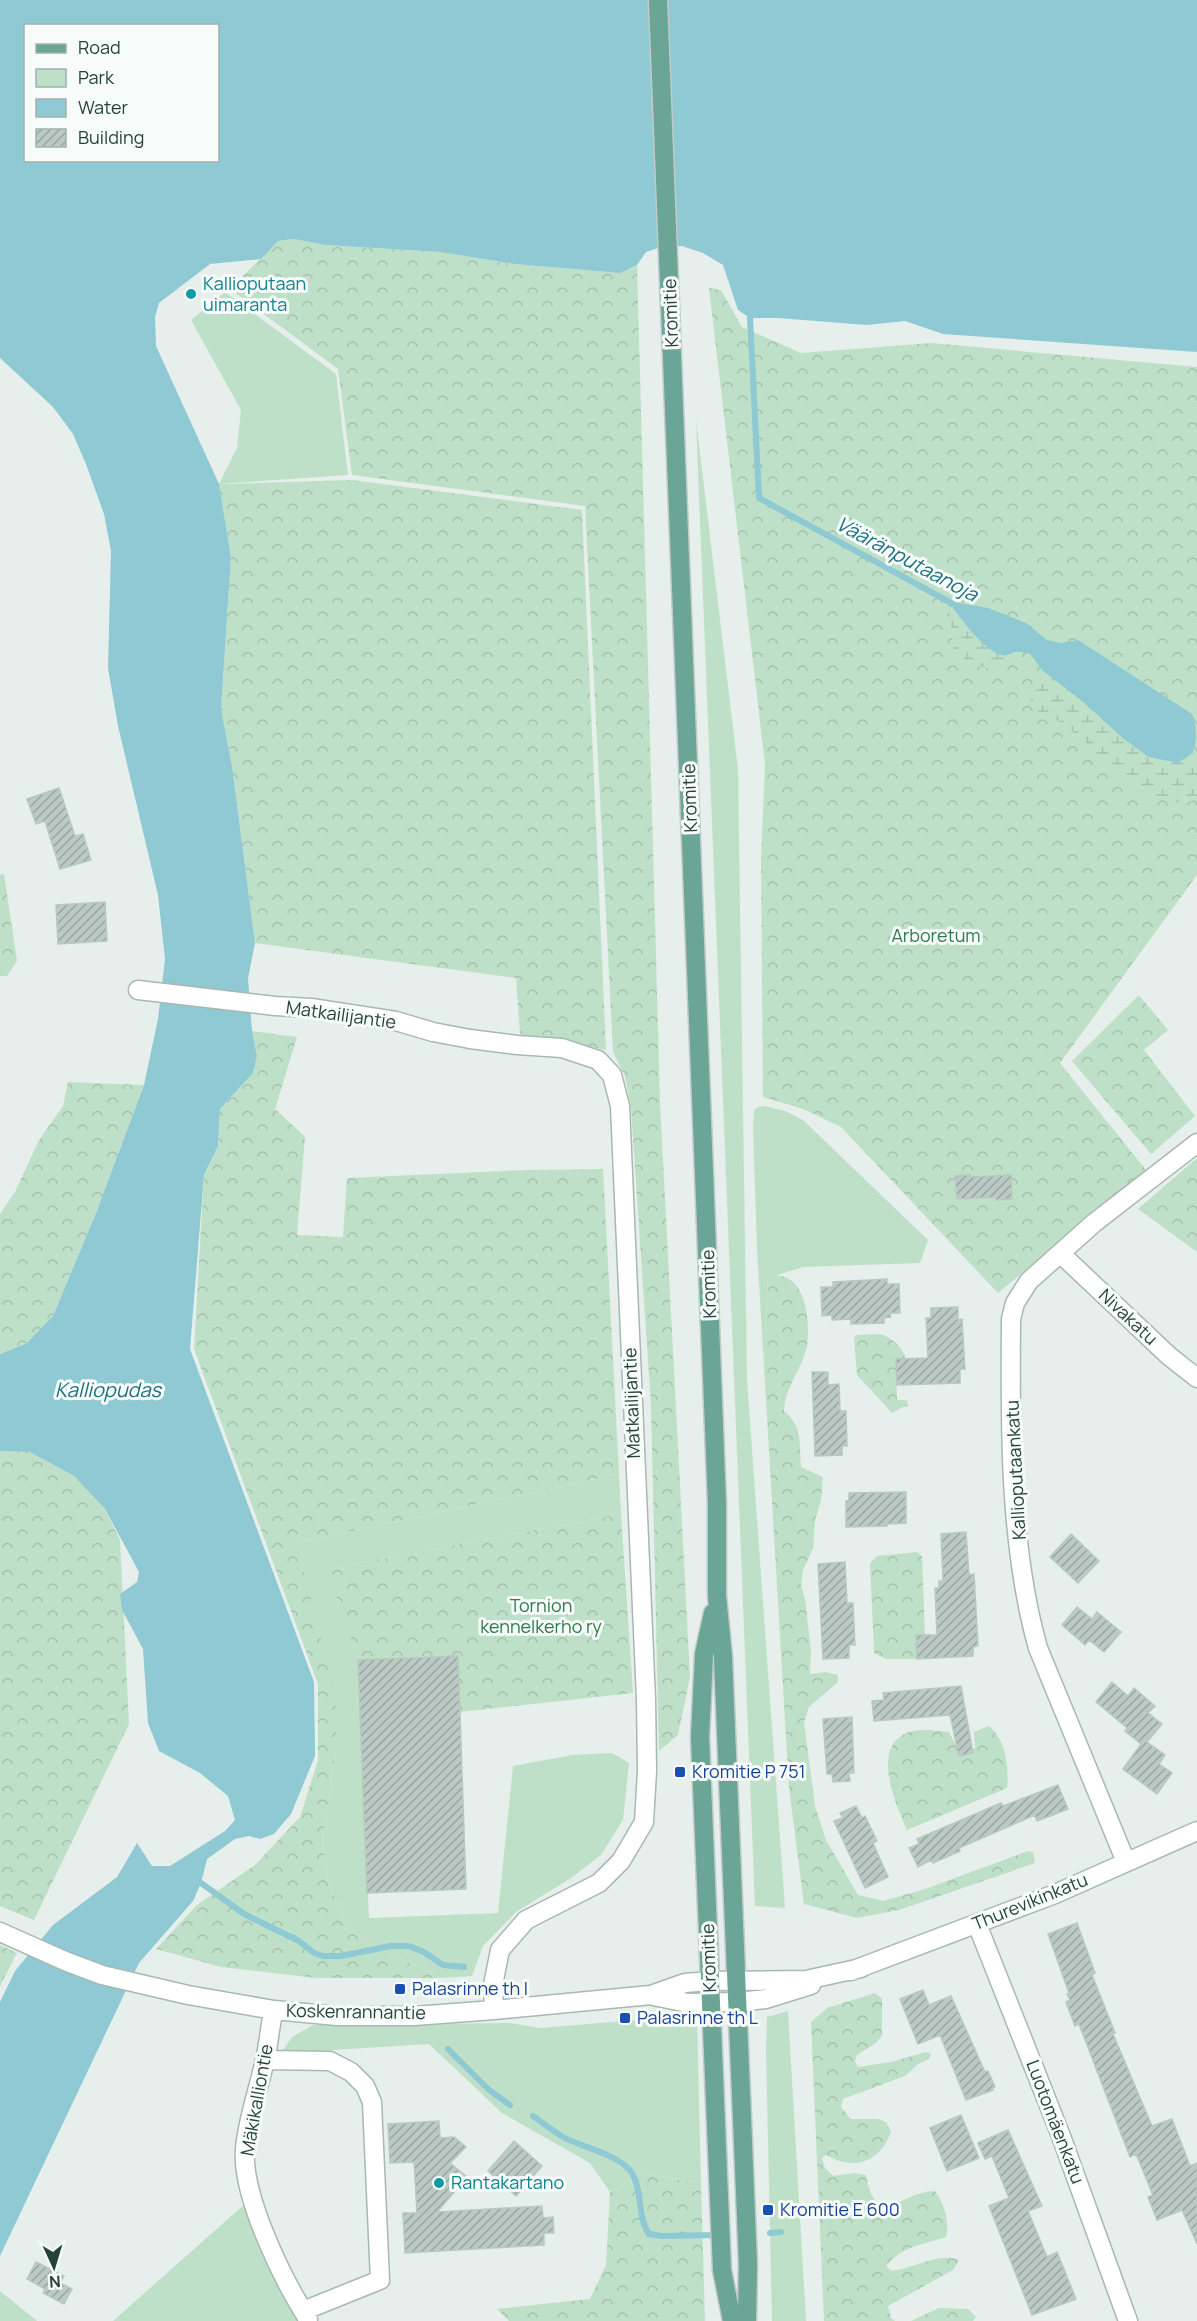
<svg xmlns="http://www.w3.org/2000/svg" width="1197" height="2321" font-family="Manrope,sans-serif">
  <style>
    .green { fill: #bfe0c8 }
    .forest { fill: url(#forest-crowns) }
    .wetland { fill: url(#wetland-marsh) }
    .water { fill: #8ec9d4; fill-rule: evenodd }
    .lines { fill: none; stroke-linecap: round; stroke-linejoin: round }
    .stream { stroke: #8ec9d4; stroke-width: 6 }
    .building { fill: url(#building-hatch); stroke: #b8c9c2; stroke-width: 1.5 }
    .minor-casing { stroke: #a8b8b2; stroke-width: 21 }
    .major-casing { stroke: #c2cac8; stroke-width: 21 }
    .minor { stroke: #fff; stroke-width: 18 }
    .major { stroke: #6aa596; stroke-width: 18 }
    .culture-dot { fill: #0f9aa8; stroke: #f7fbf9; stroke-width: 2 }
    .transit-dot { fill: #1a4fb4; stroke: #f7fbf9; stroke-width: 2 }
    .labels { text-anchor: middle; stroke-width: 6; stroke-linejoin: round; paint-order: stroke }
    .culture-label { font-size: 18px; fill: #0d838f; stroke: #f7fbf9; text-anchor: start }
    .street-label { font-size: 18px; fill: #24423a; stroke: #f7fbf9 }
    .park-label { font-size: 18px; fill: #2d7a4b; stroke: #f7fbf9 }
    .transit-label { font-size: 18px; fill: #164399; stroke: #f7fbf9; text-anchor: start }
    .water-label { font-size: 20px; font-style: italic; fill: #1c6f80; stroke: #f7fbf9 }
  </style>
  <defs>
    <pattern id="forest-crowns" width="20" height="18" patternUnits="userSpaceOnUse" patternTransform="scale(1.5)"><rect width="20" height="18" fill="#bfe0c8"/><path d="M2 6a3 3 0 1 1 6 0M12 15a3 3 0 1 1 6 0" fill="none" stroke="#a4c1ad"/></pattern>
    <pattern id="wetland-marsh" width="20" height="14" patternUnits="userSpaceOnUse" patternTransform="scale(1.5)"><rect width="20" height="14" fill="#bfe0c8"/><path d="M1 5h8M5 5V1M11 12h8M15 12V8" fill="none" stroke="#a4c1ad"/></pattern>
    <pattern id="building-hatch" width="6" height="6" patternUnits="userSpaceOnUse" patternTransform="scale(1.5)"><rect width="6" height="6" fill="#bbcac4"/><path d="M-1 1l2-2M0 6l6-6M5 7l2-2" fill="none" stroke="#98a6a0"/></pattern>
  </defs>
  <rect width="100%" height="100%" fill="#e6efeb"/>
  <path class="green" d="M225,292L336,374L348,475L219,484L237,448L241,410L191,320Z
    M696,420L738,769L747,1380L785,1908L755,1906Z
    M765,1106L785,1111L803,1120L928,1240L920,1263L803,1267L768,1278L764,1367L757,1249L753,1128L754,1110L758,1107Z
    M619,1474L621,1514L328,1569L358,1660L369,1918L498,1913L513,1766L572,1755L612,1753L629,1763L623,1820L601,1855L571,1878L516,1912L483,1946L472,1976L441,1978L364,1941L347,1925L327,1879L323,1840L336,1747L296,1543Z
    M788,2011L806,2321H772L766,2050L767,2017Z
    M697,2015L701,2184L644,2173L610,2192L590,2163L502,2113L429,2044L316,2051L283,2050L292,2037L313,2025L510,2023L540,2028Z
    M247,2202L264,2251L298,2321H113Z
    M0,2291L37,2321H0Z"/>
  <path class="forest" d="M294,239L325,245L440,252L515,264L620,273L637,265L660,1102L690,1677L678,1735L659,1751L651,1405L631,1108L625,1076L613,1052L585,506L352,475L338,369L230,289L278,241Z
    M709,288L721,290L742,327L801,353L931,343L1197,367V875L1060,1063L1146,1170L998,1293L841,1127L803,1109L763,1097L761,859L765,764Z
    M352,480L582,510L606,1050L520,1034L516,978L255,943L232,766L221,709L231,557L219,484Z
    M4,874L17,961L7,976H0V875Z
    M1139,995L1168,1030L1144,1050L1195,1116L1151,1154L1072,1061Z
    M252,1031L297,1037L275,1109L305,1137L297,1235L343,1237L347,1178L527,1170L603,1169L619,1474L296,1543L336,1694V1747L323,1840L327,1879L347,1925L364,1941L441,1978H316L221,1967L156,1949L197,1905L255,1865L300,1817L318,1760V1684L194,1349L204,1175L218,1146L220,1109L253,1073L257,1056Z
    M68,1082L144,1085L96,1213L53,1316L27,1343L0,1354V1214L15,1192L39,1140L63,1106Z
    M1197,1158V1252L1138,1209Z
    M775,1275C779,1276 786,1276 789,1279C807,1290 810,1326 807,1345C804,1366 785,1386 784,1411C803,1426 799,1444 801,1467L823,1477L821,1500L815,1521L813,1548L803,1570L801,1585L805,1599L811,1650L810,1674L826,1672L838,1675V1682L809,1707L804,1722L815,1806L826,1840L858,1895L883,1901L925,1889L1028,1851L1033,1852L1035,1863L899,1910L857,1918L804,1904L789,1788L764,1367L768,1278Z
    M877,1334C890,1335 902,1346 906,1359L896,1360L897,1400H907L908,1407H903L892,1413L857,1375L854,1338L856,1335Z
    M0,1451L30,1452L74,1476L105,1509L120,1540L129,1724L34,1920L0,1906Z
    M621,1514L633,1693L460,1712L358,1660L327,1569Z
    M917,1552L922,1556L925,1635L917,1659H886L874,1653L870,1563L877,1556Z
    M989,1726C1006,1740 1009,1767 1007,1788L907,1830C897,1807 872,1752 903,1735C916,1727 935,1731 949,1732L959,1751L975,1748L974,1732Z
    M0,1945L17,1953L0,1986Z
    M875,1993L882,1999V2036L876,2043L857,2055L855,2062L858,2067L891,2062L926,2052L931,2054L929,2059L918,2064L905,2076L843,2099L841,2107L851,2119H878L886,2122L891,2132C880,2163 853,2171 826,2155L822,2158L825,2168L833,2176L854,2173L866,2175C876,2232 902,2191 935,2191C944,2203 950,2222 946,2237C924,2244 901,2247 886,2266L892,2271C913,2269 938,2252 959,2260L953,2270L888,2306L891,2318L895,2321H824L811,2022L827,2008Z
    M644,2173L701,2184L705,2321H509L497,2309L590,2299L606,2265L610,2192Z
    M939,2308L968,2309L976,2317L973,2321H911Z"/>
  <path class="wetland" d="M948,601C960,618 992,665 1015,652L1006,666C987,674 969,663 954,651Z
    M1042,670L1082,701L1124,739L1149,757L1178,763L1193,753L1197,755V799L1182,804L1128,787L1109,771L1092,747L1059,721L1042,715L1030,704L1031,695Z"/>
  <path class="water" d="M0,0H1197V352L943,334L905,321L867,325L778,318H750L738,310L723,265L703,253L682,246L661,247L646,252L637,265L620,273L515,264L440,252L325,245L294,239L278,241L261,259L210,264L159,303L155,317L156,346L219,484L231,557L221,709L232,766L255,943L248,978L252,1031L257,1056L253,1073L220,1109L218,1146L204,1175L190,1349L314,1682L315,1756L291,1814L274,1834L260,1839L249,1836L235,1839L207,1859L201,1883L193,1901L139,1963L0,2256V2002L15,1971L53,1925L117,1877L137,1843L152,1866H170L225,1831L235,1820L228,1796L200,1773L159,1751L148,1723L143,1649L122,1610L120,1594L137,1582L139,1572L105,1509L74,1476L30,1452L0,1451V1354L27,1343L53,1316L96,1213L144,1085L158,1019L165,959L158,895L118,726L108,668L111,551L104,514L86,464L73,434L53,407L0,358ZM26,26H218V160H26Z
    M948,601L988,608L1026,623L1047,640L1061,643L1078,640L1192,714C1197,724 1197,742 1193,752C1190,756 1182,760 1178,763L1149,757L1124,739L1082,701L1042,670L1030,653C1026,653 1019,651 1015,652C1009,653 1008,657 1002,655C983,651 959,616 948,601Z"/>
  <g class="lines">
    <path class="stream" d="M750,318L759,498L953,604
      M201,1883L244,1914L299,1941L314,1953L323,1956H341L391,1946H409L424,1952L443,1965L464,1967
      M448,2049L489,2090L510,2105
      M533,2116C543,2123 553,2131 563,2137C581,2147 621,2155 632,2173C643,2192 637,2217 649,2234L662,2236L719,2235
      M770,2233L781,2232"/>
  </g>
  <path class="building" d="M59,788L75,836L83,834L91,860L60,869L45,821L36,824L27,799Z
    M105,902L107,941L58,944L56,905Z
    M971,1175V1177L1011,1175L1012,1199L996,1200V1197L957,1199L955,1176Z
    M887,1279V1284H899L900,1313H890L891,1317L884,1318V1323L851,1324V1319L832,1320V1315L822,1316L821,1287H833V1282Z
    M958,1307V1320L962,1319L965,1369H960V1383L897,1385L896,1359L928,1358L926,1318H931V1308Z
    M812,1372H828V1385L839,1384L840,1411H846L847,1446H842V1455L815,1456Z
    M906,1492V1523L887,1524V1526L846,1527V1501H849V1493Z
    M966,1532L969,1575L974,1574L978,1646L973,1647V1656L917,1659L916,1635H937L935,1588H939V1581H943L941,1534Z
    M1071,1534L1099,1561L1078,1583L1050,1557Z
    M845,1562L847,1603H853L855,1645H849V1658L823,1659L818,1564Z
    M1077,1607L1092,1619L1097,1612L1121,1632L1104,1652L1089,1640L1085,1645L1062,1625Z
    M458,1656L466,1889L367,1893L358,1660Z
    M1112,1682L1128,1696L1134,1688L1155,1706L1148,1713L1162,1724L1147,1742L1165,1755L1159,1764L1172,1773L1157,1794L1123,1769L1141,1744L1125,1731L1127,1728L1096,1702Z
    M961,1686L973,1753L959,1756L950,1715L874,1721L872,1701L884,1700L883,1693Z
    M852,1717L854,1773H849L850,1781L833,1782L832,1774H827L823,1719Z
    M1058,1785L1068,1809L1037,1821L1035,1815L959,1848L960,1851L933,1863L931,1860L918,1867L909,1848L919,1844L917,1839L1001,1803L1003,1806Z
    M856,1806L862,1818L865,1816L877,1841L873,1843L888,1877L865,1888L834,1821L843,1818L840,1813Z
    M1077,1923L1095,1973L1092,1975L1115,2033L1113,2034L1152,2126L1172,2119L1190,2166L1197,2163V2244L1182,2210L1157,2220L1148,2197L1153,2195L1136,2154L1130,2157L1079,2024L1075,2026L1066,2002L1070,2000L1067,1994L1069,1993L1048,1934Z
    M923,1990L929,2005L951,1996L985,2072L988,2071L995,2087L992,2088L993,2090L966,2100L940,2035L918,2044L900,1999Z
    M961,2115L979,2158L947,2171L930,2128Z
    M439,2121L440,2138L454,2137L466,2147L450,2163L467,2177L437,2212L542,2206L543,2218L553,2217L554,2233H544V2245L405,2253L403,2213H417L414,2162L390,2163L388,2124Z
    M1008,2130L1042,2206L1028,2211L1047,2257L1057,2252L1076,2299L1032,2315L989,2206L1009,2198L992,2156L985,2159L978,2143Z
    M514,2141L542,2166L516,2196L488,2171Z
    M36,2262L64,2276L60,2283L72,2289L64,2304L43,2293L45,2289L27,2279Z"/>
  <g class="lines">
    <g class="minor-casing">
      <path id="minor" d="M138,990L275,1006L311,1008L396,1021L433,1032L470,1039L517,1045L562,1048L598,1060L612,1075L620,1106L646,1699L647,1771L644,1822L621,1861L599,1883L526,1920L500,1950L493,1985L494,2010
        M1061,1254L1169,1356L1197,1378
        M1126,1862L1038,1648C1009,1545 1010,1426 1011,1319L1015,1303L1029,1281L1094,1223L1197,1143
        M977,1924L1061,2136L1128,2321
        M0,1932L65,1961L102,1975L188,1995L274,2010L337,2016H414L494,2010L651,1995L685,1983L710,1981L806,1980L861,1968
        M851,1971L1055,1894L1197,1831
        M653,1996L688,2003L737,2002L766,1999L811,1985
        M274,2010C269,2028 269,2046 264,2064C258,2091 247,2122 245,2149C241,2195 283,2280 308,2319
        M265,2060L330,2061L351,2072L365,2086L372,2102L380,2280L303,2311"/>
    </g>
    <g class="major-casing">
      <path id="major" d="M658,0L717,1504V1596L723,1657L748,2264L747,2321
        M713,1613L704,1654L700,1737L722,2270L732,2321"/>
    </g>
    <use href="#minor" class="minor"/>
    <use href="#major" class="major"/>
  </g>
  <g class="culture-dot">
    <circle cx="191" cy="294" r="6"/>
    <circle cx="439" cy="2183" r="6"/>
  </g>
  <g class="transit-dot">
    <rect x="674" y="1766" width="12" height="12" rx="3"/>
    <rect x="394" y="1983" width="12" height="12" rx="3"/>
    <rect x="619" y="2012" width="12" height="12" rx="3"/>
    <rect x="762" y="2204" width="12" height="12" rx="3"/>
  </g>
  <g class="labels">
    <g class="culture-label">
      <text x="203" y="290">Kallioputaan<tspan x="203" dy="21">uimaranta</tspan></text>
      <text x="451" y="2189">Rantakartano</text>
    </g>
    <g class="street-label">
      <text transform="translate(671 313) rotate(-92)" y="6">Kromitie</text>
      <text transform="translate(690 798) rotate(-92)" y="6">Kromitie</text>
      <text transform="translate(341 1015) rotate(8)" y="6">Matkailijantie</text>
      <text transform="translate(709 1284) rotate(-92)" y="6">Kromitie</text>
      <text transform="translate(1128 1317) rotate(43)" y="6">Nivakatu</text>
      <text transform="translate(632 1403) rotate(-92)" y="6">Matkailijantie</text>
      <text transform="translate(1016 1470) rotate(-93)" y="6">Kallioputaankatu</text>
      <text transform="translate(1030 1902) rotate(-22)" y="6">Thurevikinkatu</text>
      <text transform="translate(709 1958) rotate(-92)" y="6">Kromitie</text>
      <text transform="translate(356 2012) rotate(1)" y="6">Koskenrannantie</text>
      <text transform="translate(257 2100) rotate(-80)" y="6">Mäkikalliontie</text>
      <text transform="translate(1055 2122) rotate(69)" y="6">Luotomäenkatu</text>
    </g>
    <g class="park-label">
      <text x="936" y="942">Arboretum</text>
      <text x="541" y="1612">Tornion<tspan x="541" dy="21">kennelkerho ry</tspan></text>
    </g>
    <g class="transit-label">
      <text x="692" y="1778">Kromitie P 751</text>
      <text x="412" y="1995">Palasrinne th I</text>
      <text x="637" y="2024">Palasrinne th L</text>
      <text x="780" y="2216">Kromitie E 600</text>
    </g>
    <g class="water-label">
      <text transform="translate(907 559) rotate(28)" y="7">Vääränputaanoja</text>
      <text x="108" y="1397">Kalliopudas</text>
    </g>
  </g>
  <rect x="24" y="24" width="195" height="138" fill="#f7fbf9" stroke="#a3b1ad" stroke-width="1.5"/>
  <rect x="36" y="44" width="30" height="9" fill="#6aa596" stroke="#a3b1ad" stroke-width="1.5"/>
  <text x="78" y="54" font-size="18" fill="#24423a">Road</text>
  <rect x="36" y="69" width="30" height="18" fill="#bfe0c8" stroke="#a3b1ad" stroke-width="1.5"/>
  <text x="78" y="84" font-size="18" fill="#24423a">Park</text>
  <rect x="36" y="99" width="30" height="18" fill="#8ec9d4" stroke="#a3b1ad" stroke-width="1.5"/>
  <text x="78" y="114" font-size="18" fill="#24423a">Water</text>
  <rect x="36" y="129" width="30" height="18" fill="url(#building-hatch)" stroke="#a3b1ad" stroke-width="1.5"/>
  <text x="78" y="144" font-size="18" fill="#24423a">Building</text>
  <g transform="translate(54 2267) rotate(176)" stroke="#f7fbf9" stroke-width="4.5" paint-order="stroke">
  <path d="M0-4.5L10 22L0 15L-10 22Z" fill="#24423a"/>
  <text y="-9" font-size="16" font-weight="bold" text-anchor="middle" fill="#24423a">N</text>
  </g>
</svg>
